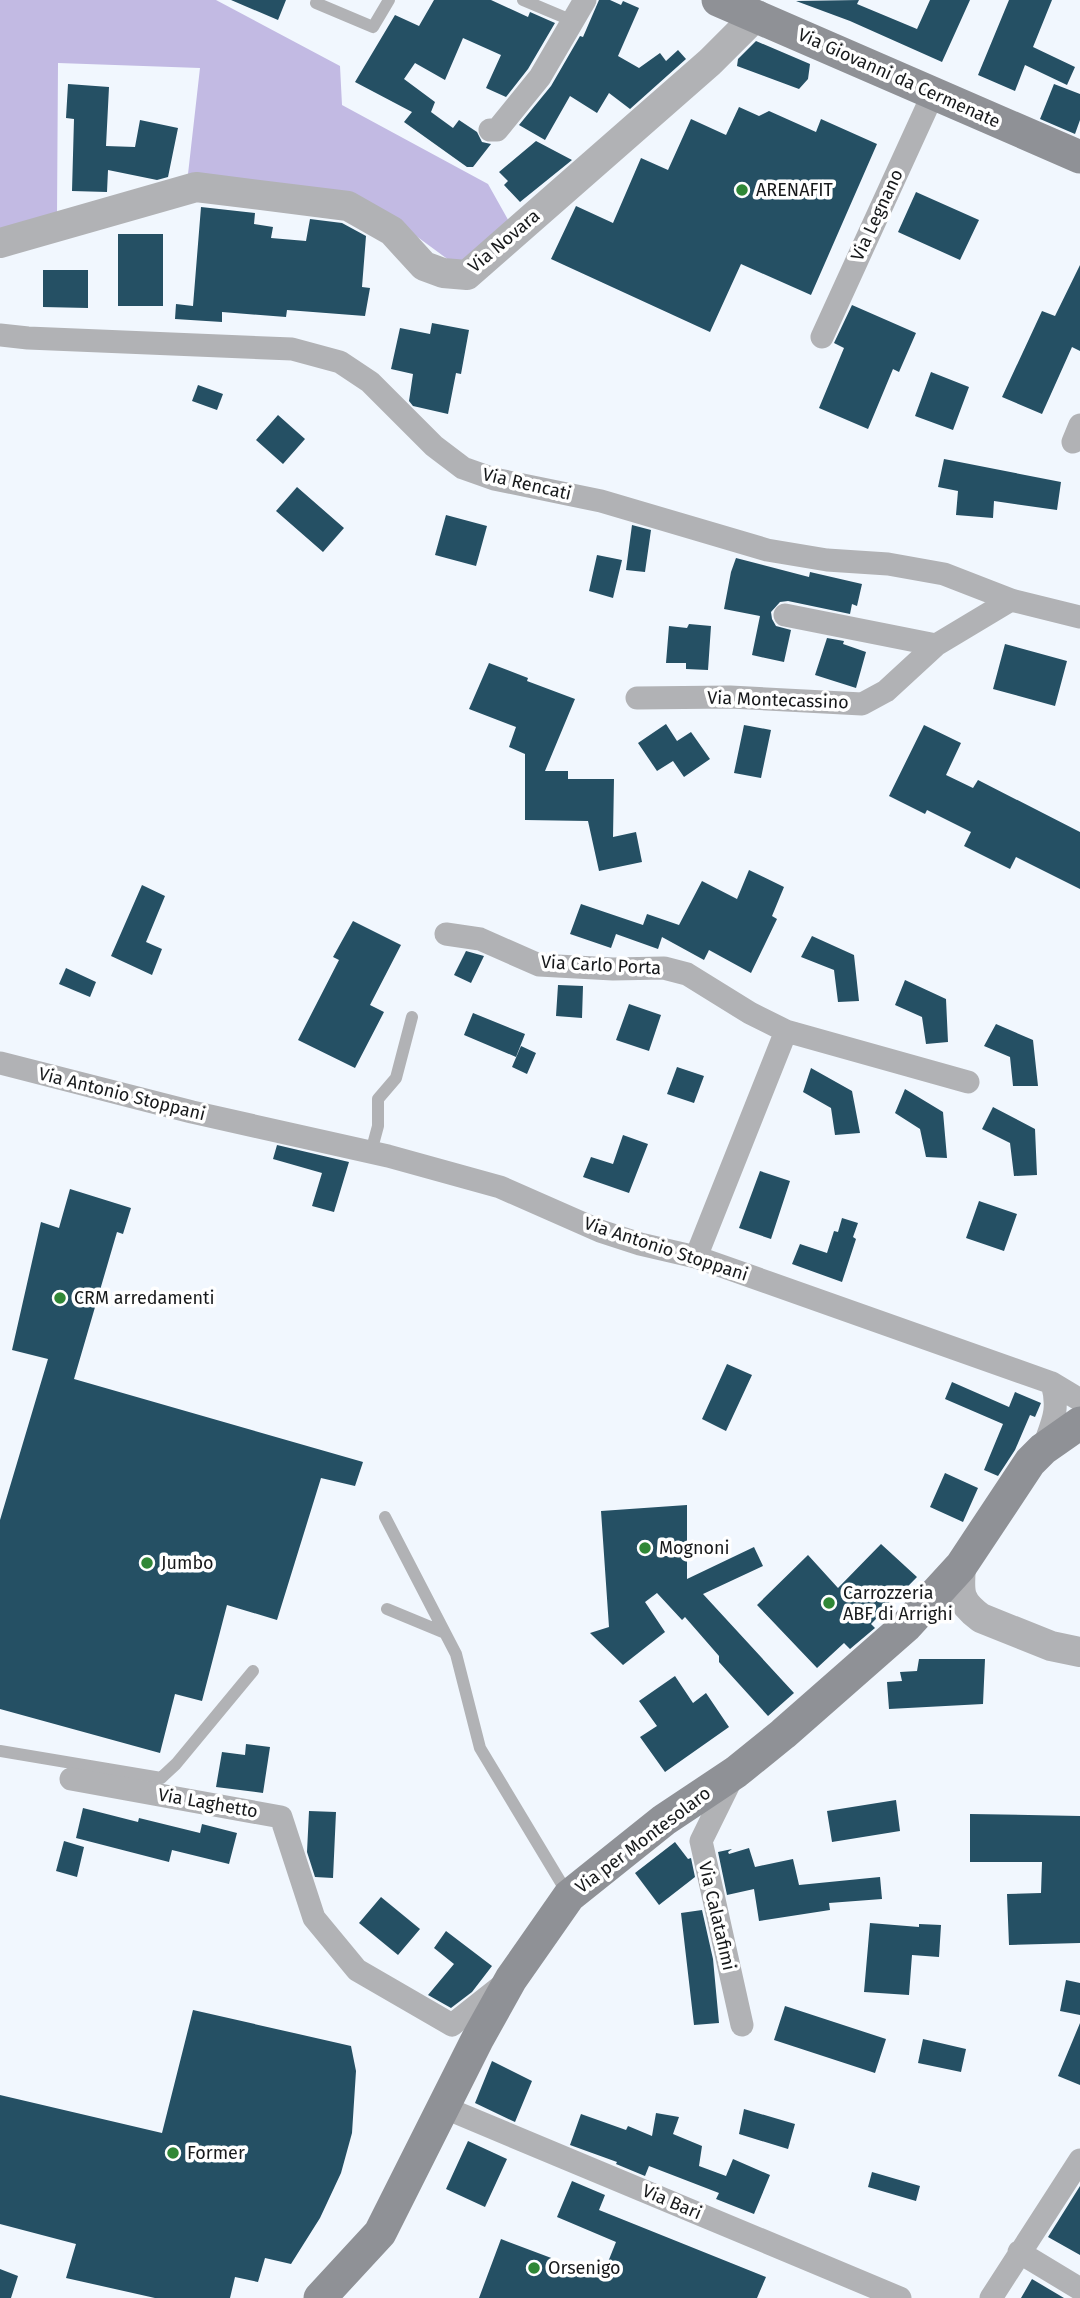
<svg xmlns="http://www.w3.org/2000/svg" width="1080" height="2298" font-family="'Fira Sans',sans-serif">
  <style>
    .forest { fill: #c2bae3 }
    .building { fill: #255064 }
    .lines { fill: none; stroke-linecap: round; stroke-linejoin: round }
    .service { stroke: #b1b2b5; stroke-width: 12 }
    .minor { stroke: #b1b2b5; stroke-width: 23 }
    .tertiary { stroke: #b1b2b5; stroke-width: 30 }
    .secondary { stroke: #8f9196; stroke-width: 33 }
    .poi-dot { fill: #308736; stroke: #fff; stroke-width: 2.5 }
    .labels { text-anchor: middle; stroke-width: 7; stroke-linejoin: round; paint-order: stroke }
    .street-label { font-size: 18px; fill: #17191b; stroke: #fff }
    .poi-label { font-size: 18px; fill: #17191b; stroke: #fff; text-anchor: start }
  </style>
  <rect width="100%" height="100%" fill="#f1f7fe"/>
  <path class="forest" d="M0,0H216L340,66L342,105L488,184L511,225L461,269L389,216L188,174L200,68L58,63L57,215L0,230Z"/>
  <path class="building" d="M231,0H286L278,20Z
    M434,0H491L528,17L530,12L555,23L528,69L506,97L486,88L501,55L463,38L445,80L415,63L404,79L435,102L431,112L453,128L459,120L477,132L482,142L491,144L473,167H467L404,122L412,112L355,82L395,15L419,26Z
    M599,0H610L621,5L623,1L639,8L618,56L639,68L660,53L666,61L678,50L686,59L630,109L609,93L597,113L570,96L545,140L519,125L551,86L580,36L583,37Z
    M859,0L857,4L917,29L930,0H970L942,62L850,21L796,1Z
    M1009,0H1052L1033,47L1075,67L1067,85L1025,65L1015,91L978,75Z
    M756,41L810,64L808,79L799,89L737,66L738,59Z
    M68,84L109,87L106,146L135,147L140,120L178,128L168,177L157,180L108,170L107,192L72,191L74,119L66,118Z
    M1054,84L1080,94V120L1075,134L1040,119Z
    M739,107L759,116L769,111L816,132L821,119L877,144L811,295L741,264L710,332L551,259L576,206L613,223L641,158L668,170L691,119L726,135Z
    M536,141L572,160L520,202L504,185L508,181L499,172Z
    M916,192L979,220L960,260L898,232Z
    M201,207L255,213L254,224L273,227L271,238L306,241L310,219L342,223L366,236L362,287L370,288L365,316L287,310L286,317L222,312V322L175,319L176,304L193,306Z
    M118,234H163V306H118Z
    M1080,265V351L1072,347L1042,414L1002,397L1042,311L1055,316Z
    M43,270H88V308L43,307Z
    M852,305L916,333L899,372L893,369L868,429L819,408L844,348L834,343Z
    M432,323L469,330L461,374L456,373L448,414L413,406L409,401L413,374L391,369L400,328L430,334Z
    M931,372L969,387L953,430L915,416Z
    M198,385L223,394L217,410L192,401Z
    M278,415L305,439L283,464L256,440Z
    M944,459L1061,482L1057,510L994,501L993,518L956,515L958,491L938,487Z
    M297,487L344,528L323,552L276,511Z
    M446,515L487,526L476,566L435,555Z
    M632,525L651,530L645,572L626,570Z
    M597,555L622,560L613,598L589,591Z
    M736,558L809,577L810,572L862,584L857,606L852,604L850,614L788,601L780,602L771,612L772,619L776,626L791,630L784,662L752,655L760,616L724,609L731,572Z
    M689,624L711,626L708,670L686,669V663H666L669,626L687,628Z
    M827,638L844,641L843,644L866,652L856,688L815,675Z
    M1005,644L1067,661L1055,706L993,689Z
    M489,663L528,678L527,681L575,699L545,771H568V779H614L613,837L636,832L642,862L599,871L588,821L525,820V754L509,747L516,727L469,709Z
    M666,724L677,741L691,732L710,759L684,777L673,761L657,771L638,743Z
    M744,725L771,730L761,778L734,773Z
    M924,725L961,743L946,775L973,788L978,780L1080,832V889L1016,857L1010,869L964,846L971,832L927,810L925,814L889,796Z
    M749,870L784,887L772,916L777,919L751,973L709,950L704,960L662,937L658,949L616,934L611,948L570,934L581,904L643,925L647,914L679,925L702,881L737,899Z
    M142,885L165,896L146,942L162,949L152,975L111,956Z
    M353,921L401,945L370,1005L384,1012L355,1068L298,1040L339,960L333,957Z
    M812,936L854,955L859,1001L838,1002L834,970L801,957Z
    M466,951L484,956L471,983L454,975Z
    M66,968L96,982L90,997L59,984Z
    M905,980L946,999L948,1042L926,1044L922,1017L895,1005Z
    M558,985L583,986L582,1018L556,1016Z
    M629,1004L661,1015L649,1051L616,1040Z
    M473,1013L525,1034L516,1057L464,1035Z
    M996,1024L1033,1040L1038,1086H1013L1010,1057L984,1046Z
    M521,1046L536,1053L527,1074L512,1067Z
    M677,1067L704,1076L694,1103L667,1094Z
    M811,1068L852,1091L860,1133L835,1135L831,1108L803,1092Z
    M905,1089L943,1112L947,1158L926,1157L920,1129L895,1113Z
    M993,1107L1035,1129L1037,1175L1014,1176L1010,1143L982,1129Z
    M623,1135L648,1144L629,1193L583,1177L591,1157L613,1164Z
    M277,1145L349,1162L334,1212L312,1206L322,1173L273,1159Z
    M760,1171L790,1181L771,1239L739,1228Z
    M70,1189L131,1208L123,1234L117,1232L74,1379L363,1462L355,1486L321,1478L277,1620L227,1605L202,1701L175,1694L160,1753L0,1709V1520L48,1359L12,1350L41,1222L59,1228Z
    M979,1201L1017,1214L1004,1251L966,1238Z
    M842,1218L858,1223L853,1237L856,1239L842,1282L792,1264L800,1244L827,1253L834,1231L838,1232Z
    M727,1364L752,1375L726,1431L702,1419Z
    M952,1382L1009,1407L1015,1392L1041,1403L1035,1417L1030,1415L1015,1450L998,1476L984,1470L1003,1424L945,1399Z
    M945,1473L978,1488L963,1522L930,1507Z
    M687,1505V1579L754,1547L763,1566L703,1594L794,1693L768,1716L719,1662V1656L685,1617L682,1620L657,1593L645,1602L665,1632L623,1665L590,1633L609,1627L601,1511Z
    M881,1544L917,1577L871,1624L875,1628L850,1649L844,1643L817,1668L757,1605L808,1555L838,1588Z
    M919,1659H985L983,1704L889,1709L887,1682L902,1681L900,1672L917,1671Z
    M675,1676L693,1703L706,1693L729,1727L665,1772L640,1737L657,1726L639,1701Z
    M246,1744L270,1747L263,1793L216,1787L222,1752L245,1755Z
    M896,1800L900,1831L832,1842L827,1811Z
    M83,1808L138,1822L139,1818L200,1833L202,1824L237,1833L229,1864L172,1850L169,1862L76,1838Z
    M309,1811L336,1812L333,1878L315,1877L307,1852Z
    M970,1814L1080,1816V1943L1009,1945L1007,1894L1041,1893L1042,1862H970Z
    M64,1841L84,1847L77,1877L56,1871Z
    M675,1842L688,1859L691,1858L695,1877L659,1905L635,1873Z
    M749,1848L755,1867L793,1859L799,1885L880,1877L882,1899L829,1903L830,1910L759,1921L754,1889L727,1895L718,1852L732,1849L728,1852L729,1854Z
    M381,1897L420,1929L398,1955L359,1923Z
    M702,1910L713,1959L719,2023L694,2025L681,1913Z
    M870,1923L919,1927V1924L941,1925L939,1957L912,1955L909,1995L864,1992Z
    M446,1931L492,1966L472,1992L451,2008L428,1995L454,1964L434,1948Z
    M1066,1980L1080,1983V2015L1060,2011Z
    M785,2006L886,2039L875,2073L774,2040Z
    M193,2010L351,2046L356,2071L352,2133L341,2173L320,2218L291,2264L265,2258L258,2282L235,2277L230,2298H155L66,2278L76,2244L0,2224V2095L162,2133Z
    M1080,2023V2085L1058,2076Z
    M923,2039L966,2049L961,2072L918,2063Z
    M492,2061L532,2081L515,2122L475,2103Z
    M744,2109L795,2124L788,2149L739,2134Z
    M656,2113L679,2117L673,2134L702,2146L699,2166L726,2176L733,2159L770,2175L754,2214L716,2199L719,2193L649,2166L645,2176L616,2164L617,2162L570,2145L581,2114L626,2130L628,2126L652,2136Z
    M468,2141L507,2159L485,2207L446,2189Z
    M872,2172L920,2186L916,2201L868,2187Z
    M572,2181L605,2195L599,2210L766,2277L757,2298H479L501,2239L602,2277L616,2242L557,2217Z
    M1080,2186V2255L1048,2237Z
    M0,2269L18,2276L11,2298H0Z
    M1032,2279L1064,2298H1021Z"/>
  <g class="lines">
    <path class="service" d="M523,0L573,21
      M316,3L373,27L389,0
      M371,1152L378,1126V1099L396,1078L412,1017
      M385,1517L456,1654L480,1748L569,1896
      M387,1609L445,1633
      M0,1751L161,1778L176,1764L253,1671"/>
    <path class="minor" d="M490,130H497L540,77L585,0
      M0,335L28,338L292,349L340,362L370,382L434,446L463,468L494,479L601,501L767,550L827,560L888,564L944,574L1011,600L1080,617
      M822,337L933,94
      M1073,442L1080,425
      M785,615L936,645
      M637,698L730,697L862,704L886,691L936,645L1011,600
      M446,934L480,939L539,965L613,969L664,968L687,974L750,1013L786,1031L968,1082
      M0,1063L192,1112L388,1156L500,1187L600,1231L640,1244L696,1257L1052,1383L1080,1400
      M696,1257L786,1031
      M1043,1449C1052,1422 1060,1411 1052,1383
      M734,1774L701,1841L742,2025
      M71,1779L281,1817L314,1918L357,1970L452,2025L500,1987
      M443,2107L900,2298
      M1019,2252L1080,2289
      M991,2298L1080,2160"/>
    <path class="tertiary" d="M0,243L196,187L348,206L392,231L424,266L443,273L467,275L710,62L757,15
      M961,1566C959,1593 958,1601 981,1618L1051,1646L1080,1652"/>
    <path class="secondary" d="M718,0L1080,157
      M320,2298L380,2233L477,2040L511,1979L569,1896L664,1820L736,1772L783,1734L906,1626L961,1566L1030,1462L1043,1449L1080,1423"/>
  </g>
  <g class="poi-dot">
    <circle cx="742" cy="190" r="7"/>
    <circle cx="60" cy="1298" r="7"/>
    <circle cx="645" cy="1548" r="7"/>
    <circle cx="147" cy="1563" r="7"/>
    <circle cx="829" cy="1603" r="7"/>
    <circle cx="173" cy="2153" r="7"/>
    <circle cx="534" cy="2268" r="7"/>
  </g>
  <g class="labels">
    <g class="street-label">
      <text transform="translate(899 78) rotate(24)" y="6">Via Giovanni da Cermenate</text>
      <text transform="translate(877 215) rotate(-65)" y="6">Via Legnano</text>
      <text transform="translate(504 241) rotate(-40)" y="6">Via Novara</text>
      <text transform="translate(527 484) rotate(13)" y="6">Via Rencati</text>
      <text transform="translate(778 700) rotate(2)" y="6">Via Montecassino</text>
      <text transform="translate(601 965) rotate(3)" y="6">Via Carlo Porta</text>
      <text transform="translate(122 1094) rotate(14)" y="6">Via Antonio Stoppani</text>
      <text transform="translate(666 1249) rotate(18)" y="6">Via Antonio Stoppani</text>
      <text transform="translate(208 1803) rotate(10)" y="6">Via Laghetto</text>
      <text transform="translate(643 1840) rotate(-37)" y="6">Via per Montesolaro</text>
      <text transform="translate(717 1916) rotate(77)" y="6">Via Calatafimi</text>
      <text transform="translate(672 2202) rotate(23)" y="6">Via Bari</text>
    </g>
    <g class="poi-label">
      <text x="756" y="196">ARENAFIT</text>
      <text x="74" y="1304">CRM arredamenti</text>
      <text x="659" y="1554">Mognoni</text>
      <text x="161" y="1569">Jumbo</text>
      <text x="843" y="1599">Carrozzeria<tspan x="843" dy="21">ABF di Arrighi</tspan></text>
      <text x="187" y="2159">Former</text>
      <text x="548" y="2274">Orsenigo</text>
    </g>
  </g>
</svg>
